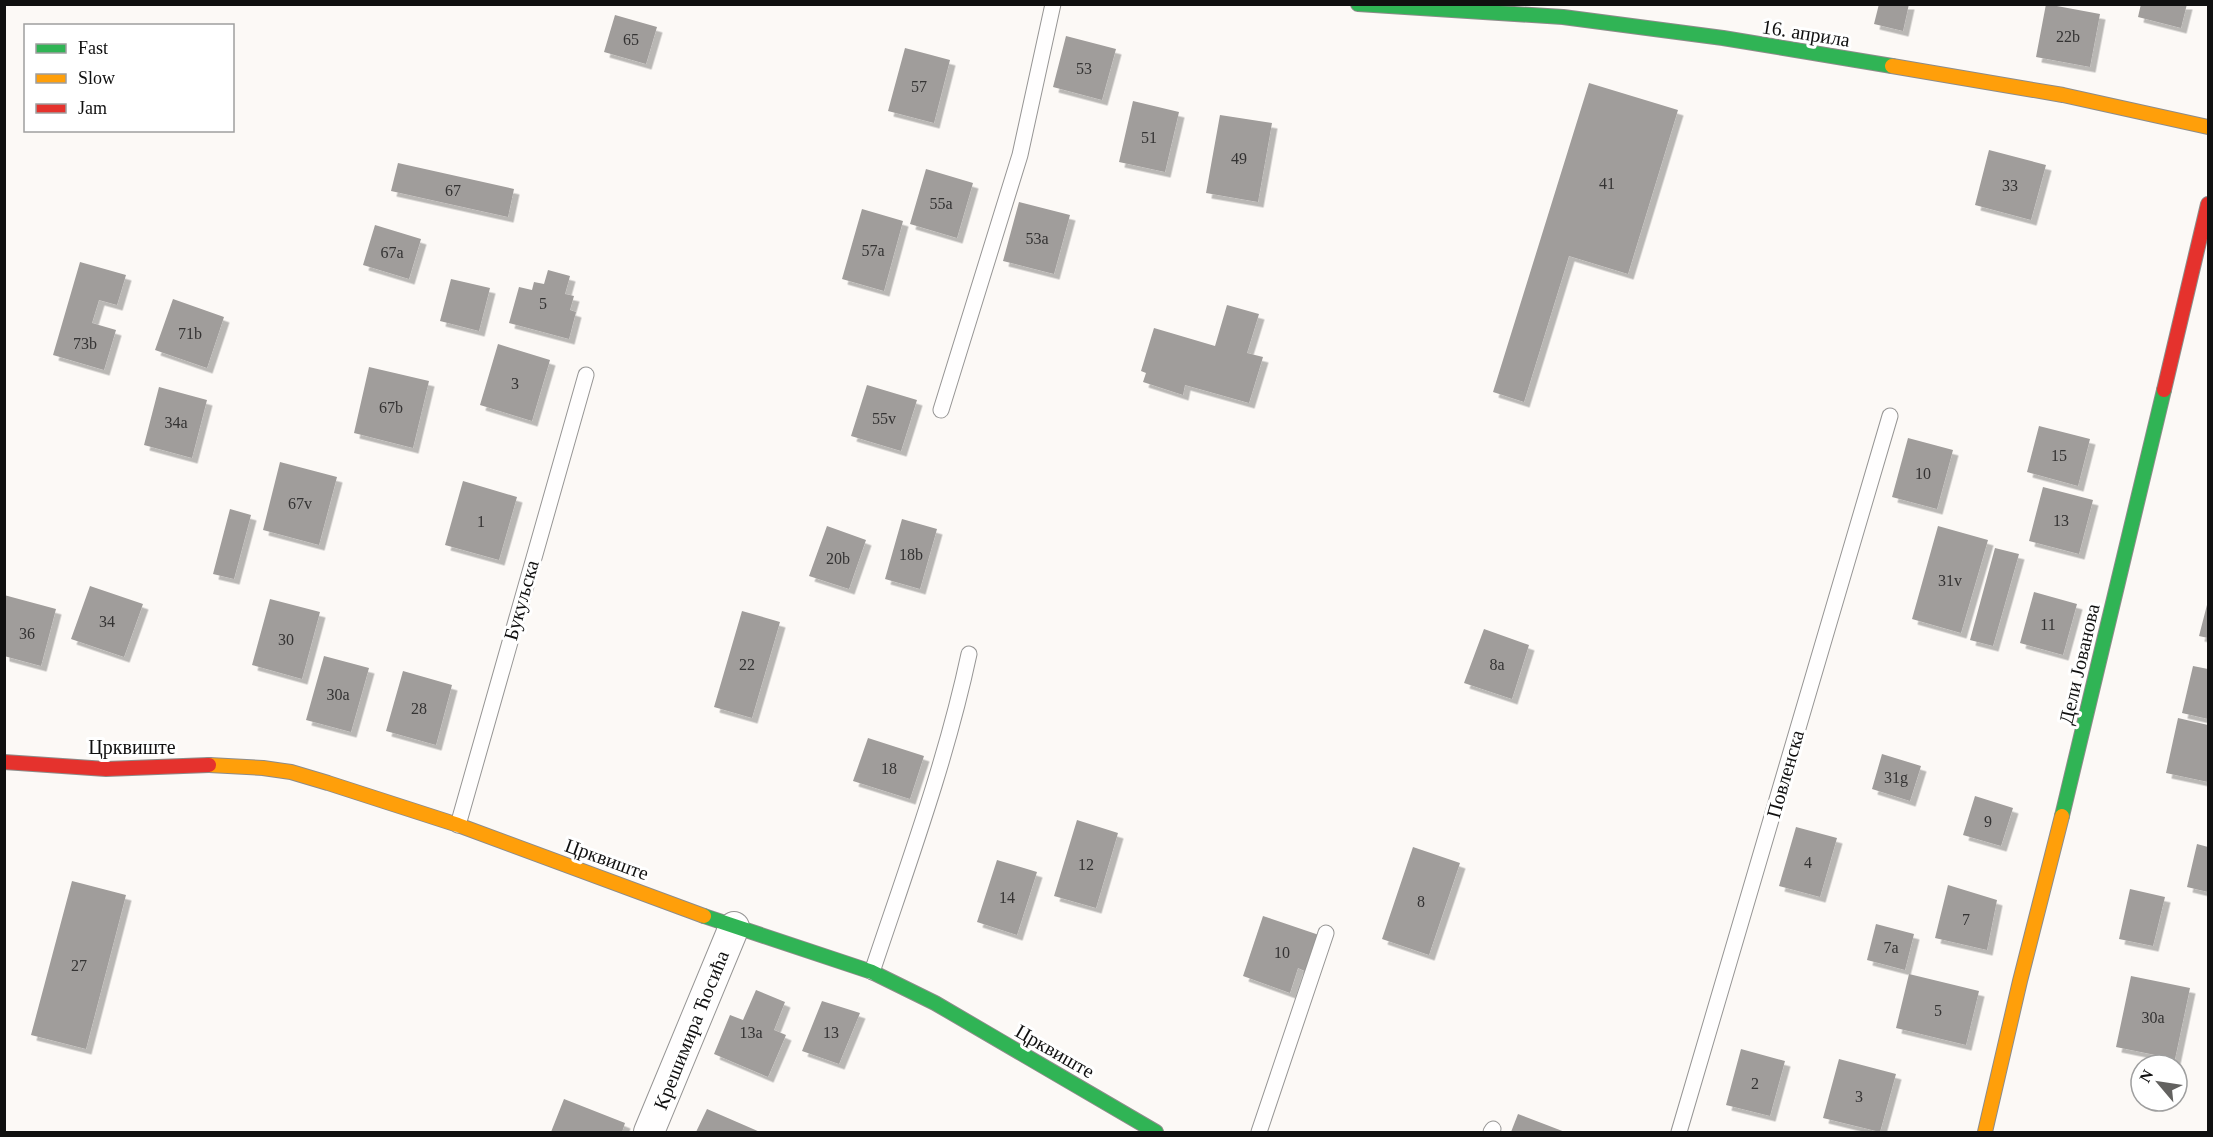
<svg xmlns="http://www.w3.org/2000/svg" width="2213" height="1137" font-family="'Times New Roman',serif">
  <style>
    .building { fill: #a09d9b; filter: url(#shadow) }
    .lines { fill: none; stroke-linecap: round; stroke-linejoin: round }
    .lane-casing { stroke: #969594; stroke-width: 17 }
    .street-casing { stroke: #969594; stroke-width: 32 }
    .fast-casing { stroke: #8d8c8a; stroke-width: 16 }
    .slow-casing { stroke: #8d8c8a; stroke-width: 16 }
    .jam-casing { stroke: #8d8c8a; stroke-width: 16 }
    .lane { stroke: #fffefe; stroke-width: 15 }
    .street { stroke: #fffefe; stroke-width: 30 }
    .fast { stroke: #30b455; stroke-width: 14 }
    .slow { stroke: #ff9f0a; stroke-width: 14 }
    .jam { stroke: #e5322d; stroke-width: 14 }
    .labels { text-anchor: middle; stroke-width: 6; stroke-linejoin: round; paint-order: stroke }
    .number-label { font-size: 16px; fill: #343333 }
    .street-label { font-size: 20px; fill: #101010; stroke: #fff }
  </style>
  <defs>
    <filter id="shadow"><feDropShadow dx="5.5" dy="5.5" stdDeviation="0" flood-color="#0004"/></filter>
  </defs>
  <rect width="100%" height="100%" fill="#fcf9f6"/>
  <path class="building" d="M1879,4H1909L1903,31L1874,24Z
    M2046,4L2100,14L2090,67L2036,57Z
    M2141,4H2187L2181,28L2138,17Z
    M615,15L657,27L646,64L604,52Z
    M1066,36L1116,49L1102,100L1053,87Z
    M905,48L950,60L934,123L888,111Z
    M1589,83L1678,110L1628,274L1569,256L1524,402L1493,392Z
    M1133,101L1179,112L1165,172L1119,162Z
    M1220,115L1272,123L1258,202L1206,193Z
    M1989,150L2046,165L2031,220L1975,205Z
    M398,163L514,189L508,217L391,191Z
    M926,169L973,183L957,238L910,224Z
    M1019,202L1070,215L1054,274L1003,261Z
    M862,209L903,221L884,291L842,279Z
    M375,225L421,239L409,279L363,265Z
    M80,262L126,275L117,305L99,300L92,323L116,330L104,370L53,355Z
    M548,270L570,276L565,294L574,296L570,310L576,312L569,339L509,323L519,287L532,290L534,282L544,284Z
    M451,279L490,288L479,331L440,321Z
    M173,299L224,317L207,368L155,350Z
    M1227,305L1259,314L1247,353L1263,357L1249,403L1185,385L1183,395L1143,382L1146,373L1141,371L1154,328L1215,346Z
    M498,344L550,360L532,421L480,405Z
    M369,367L429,381L413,448L354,433Z
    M867,385L917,400L901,451L851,436Z
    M159,387L207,400L192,458L144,445Z
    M2039,426L2090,439L2078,486L2027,472Z
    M1908,438L1953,450L1937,509L1892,497Z
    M280,462L337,477L319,545L263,530Z
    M463,481L517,497L499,560L445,545Z
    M2043,487L2093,500L2079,554L2029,541Z
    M230,509L251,515L234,579L213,574Z
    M902,519L937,529L920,589L885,579Z
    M827,526L866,540L849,589L809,576Z
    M1938,526L1988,540L1961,633L1912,619Z
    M1995,548L2019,554L1993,646L1970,640Z
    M90,586L143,604L124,657L71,639Z
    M2034,592L2077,604L2063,655L2020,643Z
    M4,595L56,609L41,666L4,656Z
    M270,599L320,612L302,679L252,665Z
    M2208,601V638L2199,636Z
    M742,611L780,622L752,718L714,707Z
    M1484,629L1529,645L1512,699L1464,683Z
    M324,656L369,668L351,732L306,720Z
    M2193,666L2208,669V719L2182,713Z
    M403,671L452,685L436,745L386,731Z
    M2178,718L2208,725V782L2166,773Z
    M868,738L924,756L910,799L853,781Z
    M1882,754L1921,766L1910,801L1872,789Z
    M1975,796L2013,808L2001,846L1963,835Z
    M1077,820L1118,833L1096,908L1054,896Z
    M1796,827L1837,838L1820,897L1779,886Z
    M2197,844L2208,847V892L2187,887Z
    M1413,847L1460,863L1429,955L1382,939Z
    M997,860L1037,872L1017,935L977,922Z
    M72,881L126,895L86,1049L31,1035Z
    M1948,885L1997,900L1987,950L1935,938Z
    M2130,889L2165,897L2153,946L2119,939Z
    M1263,916L1319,935L1307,972L1298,968L1290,993L1243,976Z
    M1876,924L1914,934L1905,970L1867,960Z
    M1909,974L1979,991L1966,1045L1896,1028Z
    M2131,976L2190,988L2175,1059L2116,1047Z
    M756,990L785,1002L774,1030L786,1035L768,1077L714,1054L730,1015L743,1020Z
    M822,1001L860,1013L839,1064L802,1051Z
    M1741,1049L1785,1061L1770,1116L1726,1105Z
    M1839,1059L1896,1074L1880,1132L1823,1118Z
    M564,1099L625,1123L622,1132H551Z
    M707,1109L760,1132H696Z
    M1518,1114L1565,1132H1511Z"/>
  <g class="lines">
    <g class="lane-casing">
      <path id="lane" d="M941,410L1020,155L1053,4
        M458,825L586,375
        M872,972C907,867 946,762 969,654
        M1259,1132L1326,933
        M1491,1132L1493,1129
        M1679,1132L1890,416"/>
    </g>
    <g class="street-casing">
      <path id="street" d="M649,1132L734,927"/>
    </g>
    <g class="fast-casing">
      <path id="fast" d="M1358,4L1563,17L1723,38L1892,66
        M2062,816L2164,390
        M704,916L872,972L935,1003L1156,1132"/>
    </g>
    <g class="slow-casing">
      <path id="slow" d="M1892,66L2063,95L2208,127
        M209,765L263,768L291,772L328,783L458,825L704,916
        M1985,1132L2020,981L2062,816"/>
    </g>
    <g class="jam-casing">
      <path id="jam" d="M2164,390L2208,204
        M4,762L106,769L209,765"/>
    </g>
    <use href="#lane" class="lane"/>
    <use href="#street" class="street"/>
    <use href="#fast" class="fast"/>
    <use href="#slow" class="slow"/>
    <use href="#jam" class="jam"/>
  </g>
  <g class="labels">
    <g class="number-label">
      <text x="2068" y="42">22b</text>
      <text x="631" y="45">65</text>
      <text x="1084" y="74">53</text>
      <text x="919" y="92">57</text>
      <text x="1149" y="143">51</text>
      <text x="1239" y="164">49</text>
      <text x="1607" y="189">41</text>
      <text x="2010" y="191">33</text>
      <text x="453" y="196">67</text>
      <text x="941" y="209">55a</text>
      <text x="1037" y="244">53a</text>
      <text x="873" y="256">57a</text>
      <text x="392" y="258">67a</text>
      <text x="543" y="309">5</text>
      <text x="190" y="339">71b</text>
      <text x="85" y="349">73b</text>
      <text x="515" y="389">3</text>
      <text x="391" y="413">67b</text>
      <text x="884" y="424">55v</text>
      <text x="176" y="428">34a</text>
      <text x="2059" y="461">15</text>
      <text x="1923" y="479">10</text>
      <text x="300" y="509">67v</text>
      <text x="2061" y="526">13</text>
      <text x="481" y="527">1</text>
      <text x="911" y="560">18b</text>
      <text x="838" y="564">20b</text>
      <text x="1950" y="586">31v</text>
      <text x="107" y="627">34</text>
      <text x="2048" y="630">11</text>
      <text x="27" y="639">36</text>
      <text x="286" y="645">30</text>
      <text x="747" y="670">22</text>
      <text x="1497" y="670">8a</text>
      <text x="338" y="700">30a</text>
      <text x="419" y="714">28</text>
      <text x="889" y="774">18</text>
      <text x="1896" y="783">31g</text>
      <text x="1988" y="827">9</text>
      <text x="1808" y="868">4</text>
      <text x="1086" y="870">12</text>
      <text x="1007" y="903">14</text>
      <text x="1421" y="907">8</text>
      <text x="1966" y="925">7</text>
      <text x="1891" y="953">7a</text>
      <text x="1282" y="958">10</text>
      <text x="79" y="971">27</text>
      <text x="1938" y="1016">5</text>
      <text x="2153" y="1023">30a</text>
      <text x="751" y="1038">13a</text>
      <text x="831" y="1038">13</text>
      <text x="1755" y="1089">2</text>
      <text x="1859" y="1102">3</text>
    </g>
    <g class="street-label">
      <text transform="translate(1806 33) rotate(9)" y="7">16. априла</text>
      <text transform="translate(521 600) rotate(-74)" y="7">Букуљска</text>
      <text transform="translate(2079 664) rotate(-77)" y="7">Дели Јованова</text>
      <text x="132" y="754">Црквиште</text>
      <text transform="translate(1785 774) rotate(-74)" y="7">Повленска</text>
      <text transform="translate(607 859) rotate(20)" y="7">Црквиште</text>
      <text transform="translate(691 1030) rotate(-68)" y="7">Крешимира Ћосића</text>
      <text transform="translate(1055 1051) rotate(30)" y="7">Црквиште</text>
    </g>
  </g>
  <rect width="2213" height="1137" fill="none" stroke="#101010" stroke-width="12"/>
  <rect x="24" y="24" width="210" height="108" fill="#ffffff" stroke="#9f9f9f" stroke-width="1.5"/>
  <rect x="36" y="44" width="30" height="9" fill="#30b455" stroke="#9f9f9f" stroke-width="1.5"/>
  <text x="78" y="54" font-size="18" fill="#101010">Fast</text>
  <rect x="36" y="74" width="30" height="9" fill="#ff9f0a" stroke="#9f9f9f" stroke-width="1.5"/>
  <text x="78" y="84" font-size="18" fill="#101010">Slow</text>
  <rect x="36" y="104" width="30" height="9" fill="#e5322d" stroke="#9f9f9f" stroke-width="1.5"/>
  <text x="78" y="114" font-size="18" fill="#101010">Jam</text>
  <g transform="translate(2159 1083) rotate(299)"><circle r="28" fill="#ffffff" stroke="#9f9f9f" stroke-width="1.5"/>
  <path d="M0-4.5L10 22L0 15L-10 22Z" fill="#636260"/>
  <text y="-9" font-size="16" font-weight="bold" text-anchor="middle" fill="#101010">N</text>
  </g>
</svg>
